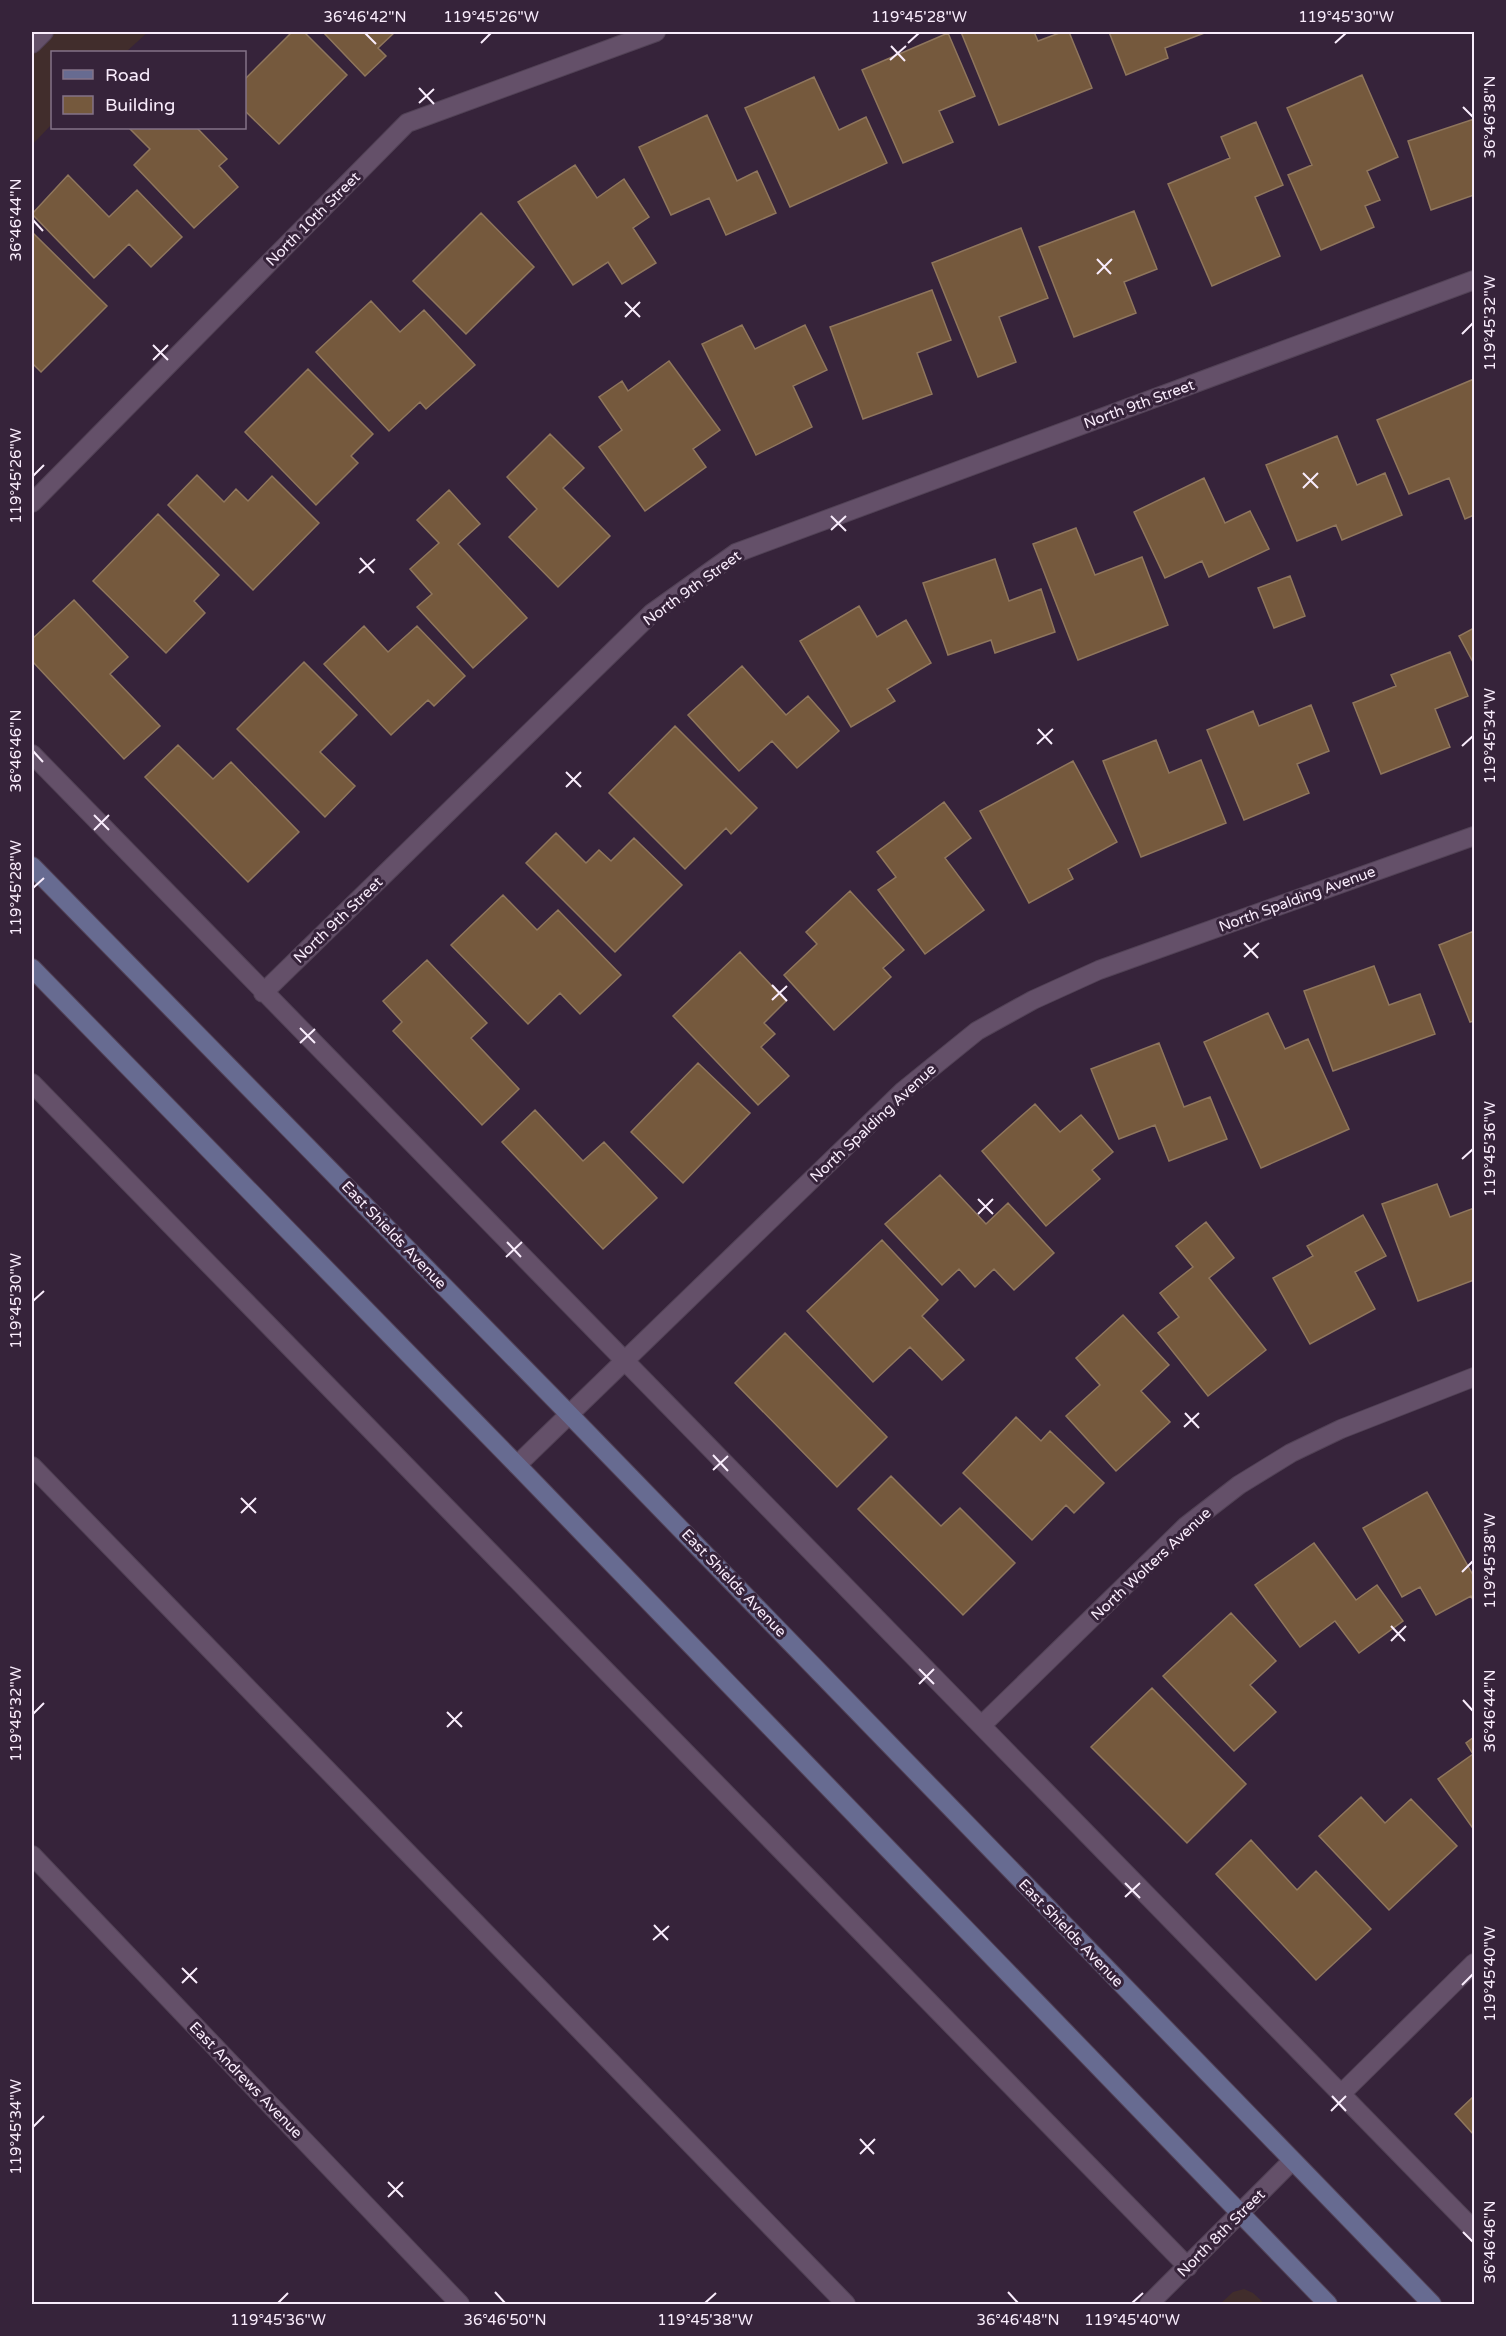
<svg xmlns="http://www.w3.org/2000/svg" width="1506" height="2336" font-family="'Varela Round',sans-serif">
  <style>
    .commercial { fill: #412d2c }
    .building { fill: #75593d; stroke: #8f765d; stroke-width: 1.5 }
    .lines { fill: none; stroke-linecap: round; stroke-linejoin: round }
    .lane-casing { stroke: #524256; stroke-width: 20 }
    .street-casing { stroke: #524256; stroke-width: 20 }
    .secondary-casing { stroke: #524256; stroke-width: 20 }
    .lane { stroke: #645069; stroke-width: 18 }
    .street { stroke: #645069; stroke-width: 18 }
    .secondary { stroke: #676b91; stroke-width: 18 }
    .ticks { fill: none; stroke: #f9ecfc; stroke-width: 2 }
    .labels { text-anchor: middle; stroke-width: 6; stroke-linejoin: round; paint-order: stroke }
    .street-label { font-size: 15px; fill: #f9ecfc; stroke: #36233a }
    .neatline { fill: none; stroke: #f9ecfc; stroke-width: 2 }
    .ticks-label { font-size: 15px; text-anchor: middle; fill: #f9ecfc }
  </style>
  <rect width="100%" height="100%" fill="#36233a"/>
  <path class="commercial" d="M32,32H148L126,52H52V124L32,145Z
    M1244,2289L1253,2293L1265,2304H1220L1233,2292Z"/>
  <path class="building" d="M292,32H304L347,75L279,144L244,110V80Z
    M323,32H395L378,48L386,56L365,76Z
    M961,32H1034L1038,41L1062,32H1069L1092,88L999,125Z
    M1109,32H1207L1165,48L1168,58L1126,75Z
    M948,33L975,96L939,111L953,142L903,163L862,70Z
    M1362,75L1398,157L1367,171L1380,200L1365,206L1374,227L1321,250L1288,175L1312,165L1287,108Z
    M814,77L839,130L866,117L887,163L790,207L745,108Z
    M707,115L737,181L757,171L776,213L726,235L709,198L671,215L639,147Z
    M1474,119V195L1431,210L1408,141Z
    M1256,122L1283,185L1255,197L1280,256L1212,286L1168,184L1230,158L1221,137Z
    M129,128H197L227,159L219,166L238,187L194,228L134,165L150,149Z
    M575,165L597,198L624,179L649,217L633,228L656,263L622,284L608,262L573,285L518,202Z
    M68,175L109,217L137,190L182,237L151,267L129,244L94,278L32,214Z
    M1134,211L1157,269L1124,282L1136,313L1074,337L1039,247Z
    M481,213L534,267L466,334L413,281Z
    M1021,228L1048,298L999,317L1016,362L978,377L932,263Z
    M33,233L107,306L41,372L32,363V235Z
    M932,290L951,340L917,353L932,394L863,419L830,327Z
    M371,301L400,332L424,310L475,365L426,409L420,402L389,431L316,352Z
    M742,325L755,349L805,325L827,370L793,386L812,427L756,455L702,344Z
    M669,361L720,430L693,449L706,467L645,511L599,447L622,430L599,397L622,381L628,391Z
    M308,369L373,434L351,456L358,463L316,505L245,432Z
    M1474,379V515L1465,519L1449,478L1409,494L1377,420Z
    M550,434L584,468L563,488L610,536L558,587L509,537L537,509L507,477Z
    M1337,436L1357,485L1385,473L1402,515L1342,540L1336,525L1297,541L1266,465Z
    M197,475L224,502L236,489L248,501L272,476L319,523L253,590L168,505Z
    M1204,478L1225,523L1250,511L1269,549L1209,577L1202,561L1165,578L1134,512Z
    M449,490L480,524L458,544L527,618L473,668L417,607L432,594L410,569L439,543L417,520Z
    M158,514L219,575L194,601L205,613L166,653L93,581Z
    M1076,528L1095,575L1142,557L1168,625L1078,660L1033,544Z
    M995,559L1009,601L1041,589L1055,632L995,653L991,640L948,655L923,583Z
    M1290,576L1305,616L1274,628L1258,588Z
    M74,600L128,657L110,674L160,726L124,759L32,661V639Z
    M859,606L877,637L906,620L931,663L887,689L895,701L851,727L800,641Z
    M364,626L388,652L417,626L465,676L434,706L428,700L391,735L324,664Z
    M1474,628V664L1459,636Z
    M1450,652L1468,696L1435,709L1450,747L1381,774L1353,703L1396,686L1391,675Z
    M304,662L357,715L320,752L355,786L325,817L237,729Z
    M742,666L786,715L808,696L839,731L797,768L772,741L739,771L688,715Z
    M1311,705L1329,751L1297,764L1309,793L1244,820L1207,730L1253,711L1259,726Z
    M675,726L757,808L731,834L726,828L685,869L609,793Z
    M1156,740L1169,773L1201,760L1226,823L1141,857L1103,761Z
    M178,745L213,779L231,762L299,832L248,882L145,777Z
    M1073,761L1117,842L1068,869L1073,879L1029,903L980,811Z
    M944,802L971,838L945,858L984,910L925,954L878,890L896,877L877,852Z
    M556,833L586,863L599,850L611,861L634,838L682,885L615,952L526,863Z
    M850,891L904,950L883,968L891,977L834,1030L784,975L817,944L806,932Z
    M503,895L537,930L558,910L621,975L580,1014L560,993L528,1024L451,945Z
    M1474,931V1021L1470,1022L1439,945Z
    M740,952L786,1001L764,1023L775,1034L761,1047L789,1076L758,1105L673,1016Z
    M427,960L487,1023L471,1038L519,1089L482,1125L393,1031L402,1022L383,1001Z
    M1374,966L1389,1005L1420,994L1435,1034L1333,1071L1304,991Z
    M1268,1013L1285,1049L1308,1039L1349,1129L1261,1168L1204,1042Z
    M1159,1043L1184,1107L1210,1097L1227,1139L1169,1161L1155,1125L1119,1139L1091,1069Z
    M698,1063L750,1113L683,1183L631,1132Z
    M1035,1104L1060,1132L1081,1115L1113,1152L1092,1170L1100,1179L1046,1226L982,1151Z
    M535,1110L583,1161L604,1142L657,1198L603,1249L502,1142Z
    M940,1175L986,1224L1008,1203L1054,1253L1014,1290L994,1269L975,1287L959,1269L942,1285L885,1224Z
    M1437,1184L1450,1217L1474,1208V1280L1418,1301L1382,1204Z
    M1363,1215L1386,1256L1355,1272L1375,1309L1310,1344L1273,1278L1313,1256L1307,1246Z
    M1206,1222L1234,1258L1209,1278L1266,1350L1208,1396L1158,1333L1179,1317L1160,1293L1193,1267L1176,1246Z
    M882,1240L938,1300L922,1316L964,1360L942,1380L910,1347L873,1382L807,1311Z
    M1123,1315L1169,1365L1141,1391L1170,1422L1116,1471L1066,1416L1100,1385L1076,1358Z
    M785,1333L887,1437L837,1487L735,1383Z
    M1016,1417L1041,1441L1050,1431L1104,1483L1074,1513L1066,1505L1032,1540L963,1473Z
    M891,1476L941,1526L960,1508L1015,1563L963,1615L858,1509Z
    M1427,1492L1474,1577V1602L1471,1596L1436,1615L1420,1587L1402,1597L1363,1528Z
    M1314,1543L1356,1600L1377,1585L1403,1621L1359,1653L1335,1621L1300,1647L1255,1585Z
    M1231,1613L1276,1661L1250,1685L1276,1712L1234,1751L1163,1676Z
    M1152,1688L1246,1784L1187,1843L1091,1747Z
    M1474,1737V1830L1438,1779L1473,1754L1466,1743Z
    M1361,1797L1385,1823L1411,1799L1457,1846L1389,1910L1319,1836Z
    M1251,1840L1297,1890L1316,1871L1371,1929L1316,1980L1216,1874Z
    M1474,2096V2135L1455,2114Z"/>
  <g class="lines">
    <g class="lane-casing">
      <path id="lane" d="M32,44L44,32
        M32,1466L846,2304"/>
    </g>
    <g class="street-casing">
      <path id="street" d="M32,503L407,123L656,32
        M32,754L1474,2230
        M263,993L652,613L736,553L1474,280
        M32,1083L1188,2267
        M517,1465L903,1091L977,1031L1033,1000L1099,970L1474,836
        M982,1725L1186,1526L1239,1485L1291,1453L1341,1429L1474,1377
        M32,1855L460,2304
        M1341,2094L1474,1963
        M1149,2304L1292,2161"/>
    </g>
    <g class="secondary-casing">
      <path id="secondary" d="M32,866L569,1414L1432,2304
        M32,968L517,1465L1328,2304"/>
    </g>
    <use href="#lane" class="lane"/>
    <use href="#street" class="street"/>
    <use href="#secondary" class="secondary"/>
  </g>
  <path class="ticks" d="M365,33L376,44M481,43L491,33M908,43L919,33M1335,43L1346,33M891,46L905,61M890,60L906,46M419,88L434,104M419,103L434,89M1463,107L1473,117M33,220L43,231M1097,259L1111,274M1097,274L1112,259M625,302L640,317M625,317L640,302M1462,334L1473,323M153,345L168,360M153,360L168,345M1303,473L1318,488M33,476L44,465M1303,488L1318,473M831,516L846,531M831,530L846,516M360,558L374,573M359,573L375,559M1038,729L1052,744M1037,744L1053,729M1462,746L1473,736M33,751L43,762M566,772L581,787M566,787L581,772M94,815L109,830M94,830L109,815M33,888L44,878M1244,943L1258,958M1244,957L1259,943M772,985L787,1001M772,1000L787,986M300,1028L315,1043M300,1043L315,1029M1462,1159L1473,1149M978,1199L993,1214M978,1214L993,1199M507,1242L521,1257M506,1257L522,1242M33,1301L44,1291M1185,1413L1199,1428M1184,1427L1199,1413M713,1455L728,1471M713,1470L728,1456M241,1498L256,1513M241,1513L256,1498M1462,1572L1473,1561M1391,1626L1405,1641M1391,1641L1406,1626M919,1669L934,1684M919,1684L934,1669M1463,1700L1473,1711M447,1712L462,1727M33,1714L44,1703M447,1727L462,1712M1125,1883L1140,1898M1125,1897L1140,1883M654,1925L668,1940M653,1940L669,1926M182,1968L197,1983M182,1983L197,1968M1462,1985L1473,1974M1332,2096L1346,2111M1331,2111L1346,2096M33,2127L44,2116M860,2139L874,2154M860,2154L875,2139M388,2182L403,2197M388,2197L403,2182M1463,2232L1473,2242M495,2292L505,2303M1008,2292L1018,2303M278,2303L288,2293M705,2303L716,2293M1132,2303L1143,2293"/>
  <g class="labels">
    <g class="street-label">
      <text transform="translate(313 219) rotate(-45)" y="5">North 10th Street</text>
      <text transform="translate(1139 404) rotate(-20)" y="5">North 9th Street</text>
      <text transform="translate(692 588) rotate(-36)" y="5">North 9th Street</text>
      <text transform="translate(1297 899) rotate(-20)" y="5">North Spalding Avenue</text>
      <text transform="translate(338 920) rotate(-44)" y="5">North 9th Street</text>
      <text transform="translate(873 1123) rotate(-43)" y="5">North Spalding Avenue</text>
      <text transform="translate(394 1235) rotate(46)" y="5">East Shields Avenue</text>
      <text transform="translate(1151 1564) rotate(-43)" y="5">North Wolters Avenue</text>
      <text transform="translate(734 1583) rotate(46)" y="5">East Shields Avenue</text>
      <text transform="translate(1071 1933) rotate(46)" y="5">East Shields Avenue</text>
      <text transform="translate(246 2080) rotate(46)" y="5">East Andrews Avenue</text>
      <text transform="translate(1221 2233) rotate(-45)" y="5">North 8th Street</text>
    </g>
  </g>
  <rect width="1506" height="2336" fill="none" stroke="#36233a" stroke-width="66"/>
  <rect x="51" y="51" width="195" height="78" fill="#36233a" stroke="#847388" stroke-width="1.5"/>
  <rect x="63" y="70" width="30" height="9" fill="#676b91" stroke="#847388" stroke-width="1.5"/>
  <text x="105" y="81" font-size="18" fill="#f9ecfc">Road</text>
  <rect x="63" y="96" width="30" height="18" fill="#75593d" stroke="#847388" stroke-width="1.5"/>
  <text x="105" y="111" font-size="18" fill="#f9ecfc">Building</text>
  <rect x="33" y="33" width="1440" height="2270" class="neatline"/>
  <g class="ticks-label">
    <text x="365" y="22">36°46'42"N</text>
    <text x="491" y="22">119°45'26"W</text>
    <text x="919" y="22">119°45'28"W</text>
    <text x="1346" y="22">119°45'30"W</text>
    <text transform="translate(1490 117) rotate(-90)" y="5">36°46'38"N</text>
    <text transform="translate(16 220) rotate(-90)" y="5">36°46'44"N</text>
    <text transform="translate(1490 323) rotate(-90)" y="5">119°45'32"W</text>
    <text transform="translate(16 476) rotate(-90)" y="5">119°45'26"W</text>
    <text transform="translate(1490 736) rotate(-90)" y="5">119°45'34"W</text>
    <text transform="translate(16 751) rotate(-90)" y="5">36°46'46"N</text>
    <text transform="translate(16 888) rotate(-90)" y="5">119°45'28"W</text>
    <text transform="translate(1490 1149) rotate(-90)" y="5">119°45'36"W</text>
    <text transform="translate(16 1301) rotate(-90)" y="5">119°45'30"W</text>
    <text transform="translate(1490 1561) rotate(-90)" y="5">119°45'38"W</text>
    <text transform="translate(1490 1711) rotate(-90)" y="5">36°46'44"N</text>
    <text transform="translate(16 1714) rotate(-90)" y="5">119°45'32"W</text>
    <text transform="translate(1490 1974) rotate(-90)" y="5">119°45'40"W</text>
    <text transform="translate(16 2127) rotate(-90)" y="5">119°45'34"W</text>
    <text transform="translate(1490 2242) rotate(-90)" y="5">36°46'46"N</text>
    <text x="278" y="2325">119°45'36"W</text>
    <text x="505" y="2325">36°46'50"N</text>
    <text x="705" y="2325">119°45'38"W</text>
    <text x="1018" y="2325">36°46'48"N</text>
    <text x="1132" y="2325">119°45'40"W</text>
  </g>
</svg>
